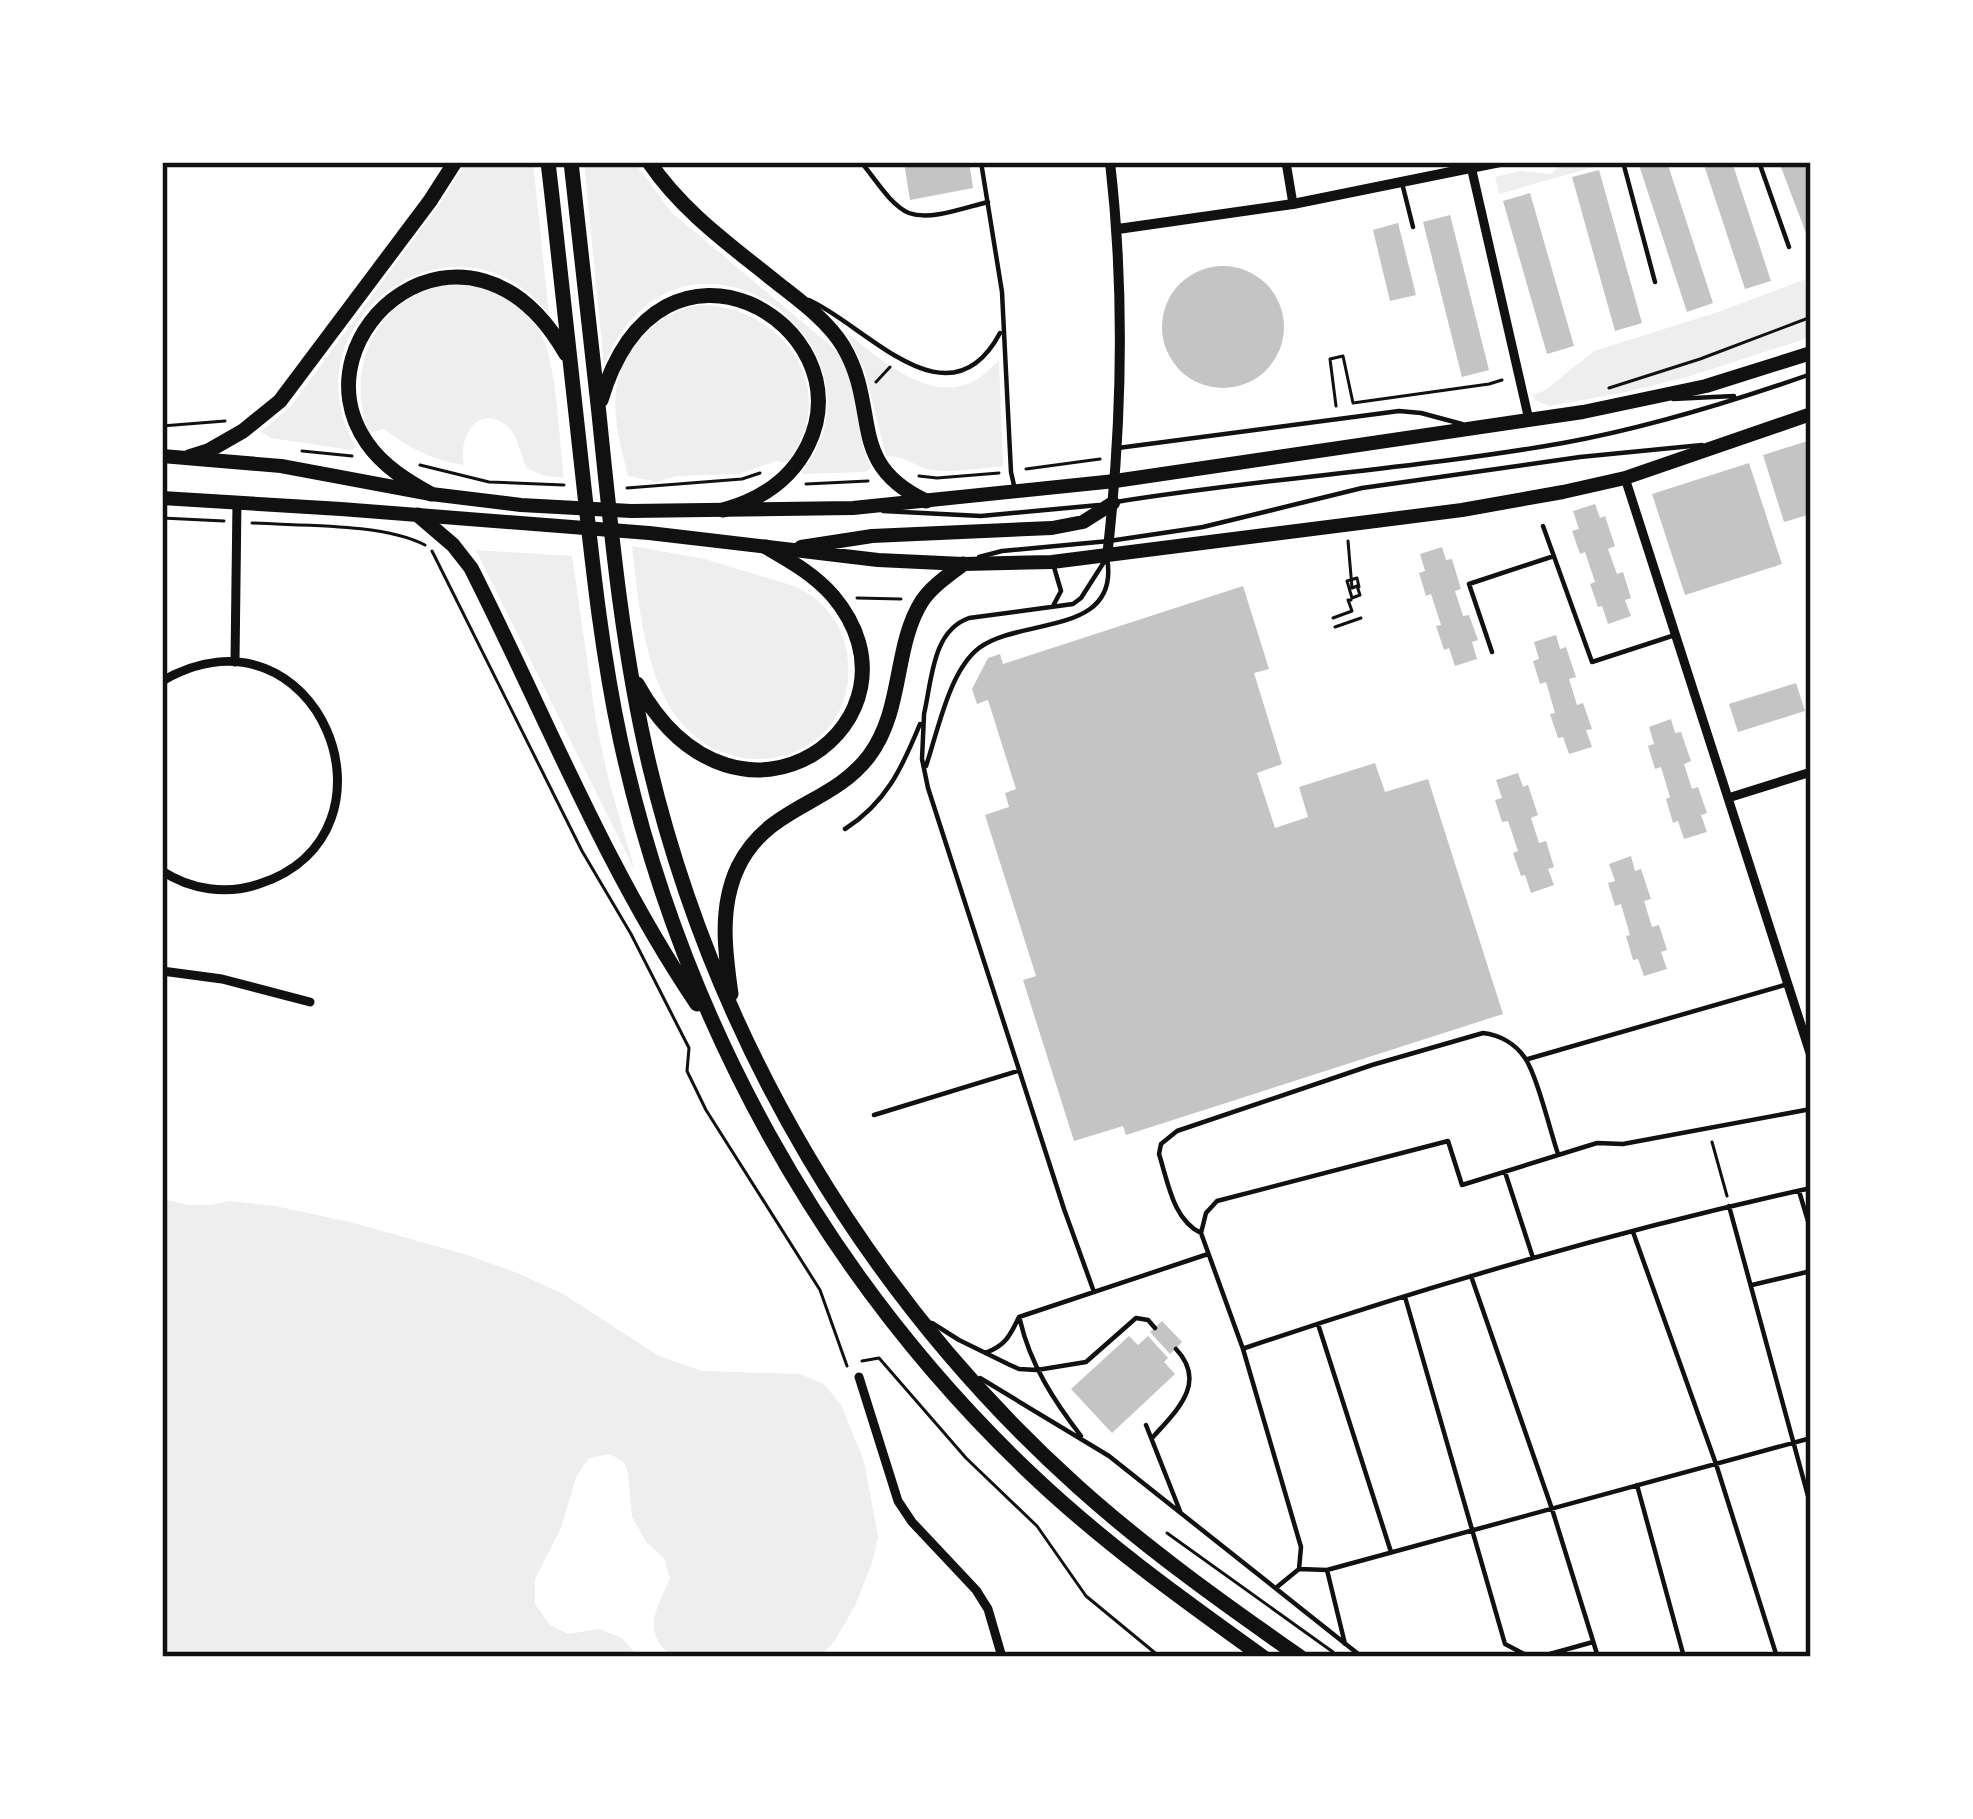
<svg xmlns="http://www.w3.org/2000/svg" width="1973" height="1819" font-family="'Space Grotesk',sans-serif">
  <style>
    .green { fill: #eee }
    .building { fill: #c4c4c4 }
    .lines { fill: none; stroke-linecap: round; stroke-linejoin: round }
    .path { stroke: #111; stroke-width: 3 }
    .service { stroke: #111; stroke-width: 4.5 }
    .minor { stroke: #111; stroke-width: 9 }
    .tertiary { stroke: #111; stroke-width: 10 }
    .primary { stroke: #111; stroke-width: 14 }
    .trunk { stroke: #111; stroke-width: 15 }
    .neatline { fill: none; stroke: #111; stroke-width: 4.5 }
  </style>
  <rect width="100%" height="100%" fill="#fff"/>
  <path class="green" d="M466,162H533L549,315C458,195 282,321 356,447L351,450L271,438L261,432L291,406L441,202Z
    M584,162H634L672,213L837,351L850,376L863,447L871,468L865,472L801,474C904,342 678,185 604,365Z
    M1563,162H1598L1597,166L1499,194L1495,177L1520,171L1551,174Z
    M1811,277V337L1687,377L1621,393L1549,406L1535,400L1533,394L1544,391L1594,351L1718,312Z
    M463,284C492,287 527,307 541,334C557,364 559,441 564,478L542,475L527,468C520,455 518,434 506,425C476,403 458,439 464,465C432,460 409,448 384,429L369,433C346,376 371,304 434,288C443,285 453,285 463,284Z
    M701,305C784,306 844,393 786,463L776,461L739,474L676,476L657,482L628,476C615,425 602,376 644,335C662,318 676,309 701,305Z
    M847,333C880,359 931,406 976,380C984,375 992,367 999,361L1003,466C980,468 955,473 933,470C915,467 905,455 886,456L865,372Z
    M632,546L705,559L794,586C820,597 840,620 846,648C869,762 720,803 666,700C642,653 638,597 632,546Z
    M476,550L572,556L596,721L608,778L635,871Z
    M162,1199L188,1205H211L230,1201L275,1206L350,1222L464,1254L515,1272L563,1294L659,1356L702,1371L800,1374L824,1384L841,1405L864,1461L878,1537L872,1563L855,1606L835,1640L820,1657H672C640,1629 657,1610 670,1578L664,1558L646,1542L632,1517L628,1473L624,1462L610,1454L589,1458L576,1477L561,1528L535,1579V1604L549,1624L568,1634L599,1629L622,1638L639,1657H162Z"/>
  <path class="building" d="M904,162H969L973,188L910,200Z
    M1638,162H1667L1713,303L1687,312Z
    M1703,162H1732L1771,281L1745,289Z
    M1779,162H1808L1811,169V246Z
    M1599,170L1642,323L1615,331L1572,177Z
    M1530,193L1574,346L1547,354L1503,201Z
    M1450,215L1489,370L1462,377L1423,222Z
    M1398,223L1416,295L1390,301L1373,230Z
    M1162 327a61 61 0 1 1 122 0a61 61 0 1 1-122 0Z
    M1811,440V514L1784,522L1763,455Z
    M1749,463L1782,564L1685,595L1652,494Z
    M1595,504L1600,518L1605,516L1615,546L1608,549L1617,574L1623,572L1631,598L1625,600L1631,616L1608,624L1602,606L1598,607L1590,584L1595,582L1585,552L1580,554L1572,531L1579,529L1573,511Z
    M1442,547L1446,560L1452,559L1461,589L1455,591L1463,616L1469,615L1478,640L1472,642L1477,659L1455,666L1449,648L1444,650L1436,626L1441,625L1431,594L1426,596L1419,573L1425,571L1420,554Z
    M1243,586L1269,669L1254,673L1282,764L1257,773L1275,828L1308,817L1299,787L1375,763L1385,792L1428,779L1503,1014L1126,1135L1123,1126L1074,1141L1023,980L1036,976L985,815L1009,807L1005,793L1016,789L988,700L977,704L972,689L988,658L1000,654L1003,664Z
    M1556,635L1560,649L1566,647L1576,677L1569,679L1577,705L1583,703L1592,729L1586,730L1592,747L1569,754L1563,737L1558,738L1550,714L1555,713L1546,682L1540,684L1533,661L1539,659L1534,642Z
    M1796,683L1805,711L1738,732L1729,704Z
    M1671,719L1675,733L1681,732L1691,761L1684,764L1692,789L1698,787L1707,813L1701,815L1707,832L1684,839L1678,821L1673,823L1666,799L1670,797L1661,767L1655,769L1648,746L1654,744L1649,727Z
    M1518,773L1523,787L1528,785L1538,815L1531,818L1539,843L1546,841L1554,867L1548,869L1554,885L1531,893L1525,875L1521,876L1513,853L1518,851L1508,821L1502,822L1495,800L1502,798L1496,780Z
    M1631,856L1635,871L1641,869L1651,899L1644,901L1652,927L1659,925L1667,950L1661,952L1667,969L1644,976L1638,959L1633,960L1626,936L1630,935L1621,904L1615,906L1608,883L1615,881L1609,864Z
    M1162,1321L1182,1342L1170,1354L1150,1332Z
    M1129,1336L1138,1345L1148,1336L1168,1358L1164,1362L1175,1374L1112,1433L1071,1389Z"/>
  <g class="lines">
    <path class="path" d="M876,382L890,367
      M1609,388L1700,359L1811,317
      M1336,406L1330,359L1343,356L1353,403L1489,384L1502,380
      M162,426L225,421
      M302,451L352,456
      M420,465L489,482L564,485
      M1026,469L1100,459
      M919,476L937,478L999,473
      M806,484L868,481
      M627,488L742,479L760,473
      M162,518L224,521
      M252,523C301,526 383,523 425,545
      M1348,541L1352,588L1357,586L1360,595L1352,598
      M432,551L582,851L631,934L689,1048L687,1071L706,1110L820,1290L847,1366
      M857,598L901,599
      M1352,598L1347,581L1357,578L1359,587
      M1333,618L1352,611L1348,600H1351
      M1335,627L1361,618
      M1712,1142L1727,1196
      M862,1361L879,1358L966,1458L1037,1526L1086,1596L1160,1657
      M1167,1533L1333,1652L1329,1657"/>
    <path class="service" d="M861,162C874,177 890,205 909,213C931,221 966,207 988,202
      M981,162L1002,292L1011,472L1015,490
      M1623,162L1655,282
      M1759,162L1789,247
      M1402,183L1413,227
      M809,300C867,326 949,429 1000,333
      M1673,399L1734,396
      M1118,448L1399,411L1421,413L1462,424
      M1116,502C1265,478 1415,469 1563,443C1646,428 1731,402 1811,374
      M883,511L981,516L1099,505
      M1543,526L1592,662L1675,635
      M979,557L1002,551L1109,541L1203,527L1362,488L1580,457L1702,445
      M1053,606L1061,591L1054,567
      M1492,652L1469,584L1554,556
      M924,714C932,680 932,631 969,618L1073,604L1081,598L1104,562
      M924,715L922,759L928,788L1064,1209L1094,1292
      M926,766C938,731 949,671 979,648C1020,617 1121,637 1107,558
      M845,829C886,803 902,768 920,724
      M1811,997V1003
      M1528,1059L1788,984
      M874,1115L1018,1071
      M1505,1172L1533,1258
      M1799,1191L1811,1231
      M1729,1206L1811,1507
      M1633,1232L1716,1464L1777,1657
      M1201,1233C1173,1220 1168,1182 1159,1154L1161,1144L1177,1131L1372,1065L1483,1033C1499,1035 1515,1043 1525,1058C1537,1076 1550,1130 1558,1154
      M1471,1276L1552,1509L1598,1657
      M1752,1285L1811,1271
      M1405,1297L1505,1644L1530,1657
      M1020,1320C1030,1364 1054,1401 1081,1436
      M932,1323L959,1340L1010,1365L1019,1369L1037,1370L1086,1362L1136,1318L1148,1320L1155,1328
      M1318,1324L1391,1552
      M1245,1348C1431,1285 1619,1230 1811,1188
      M985,1353C1005,1346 1010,1336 1019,1317L1208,1254
      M980,1378L1109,1456L1362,1657
      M1146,1425L1180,1511
      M1153,1437C1176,1411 1208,1383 1176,1349
      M1637,1485L1684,1657
      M1299,1569L1301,1547L1243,1349L1201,1233L1206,1213L1217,1201L1448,1141L1462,1185L1597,1143L1623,1144L1811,1109
      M1327,1570L1345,1644
      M1277,1587L1299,1569L1327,1570L1811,1438
      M1539,1657L1593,1642"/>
    <path class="minor" d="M1286,162L1293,204
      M1470,162L1529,420
      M1625,478L1811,1056
      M235,662L237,501
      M162,681C317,592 414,834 259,884C227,895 191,890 162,871
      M1728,798L1811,772
      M162,971L222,979L310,1002
      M859,1377L898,1501L912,1522L976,1590L988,1609L1002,1657"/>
    <path class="tertiary" d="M1118,229L1293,204L1500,162
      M1107,557C1122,426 1125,292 1110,162"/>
    <path class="primary" d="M162,456L281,466L431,494L521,505L631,511L853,508L1115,481L1583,412L1706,386L1811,353
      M162,498L341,509L649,533L878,560L963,564L1052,562L1462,510L1563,492L1625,478L1811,414
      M801,547L872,536L1052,528L1083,522L1113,503"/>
    <path class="trunk" d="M548,162C560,264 571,366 582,469C592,559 601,649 620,738C680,1016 822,1275 1029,1472C1101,1541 1182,1599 1263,1657
      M571,162C580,246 590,330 599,414C611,531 622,649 649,764C715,1041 866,1296 1077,1486C1147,1549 1223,1603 1300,1657
      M649,162C682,211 730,245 776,282C800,301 827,320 843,346C881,410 845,463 926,501
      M601,400C660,201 867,326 808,445C791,480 760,500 723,510
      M189,457L208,451L243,431L280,401L430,201L455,162
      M431,494C407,481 383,466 367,443C291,333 469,184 566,354
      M418,515L453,545L471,568C545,714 605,868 697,1004
      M637,684C739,867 937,719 833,596C814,574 790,561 766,547
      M731,994C725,952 719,907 738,867C768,805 831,806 869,756C904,709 893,647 922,601C932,586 949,575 963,564"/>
  </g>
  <rect width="1973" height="1819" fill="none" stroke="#ffffff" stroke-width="330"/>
  <rect x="165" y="165" width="1643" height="1489" class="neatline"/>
</svg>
